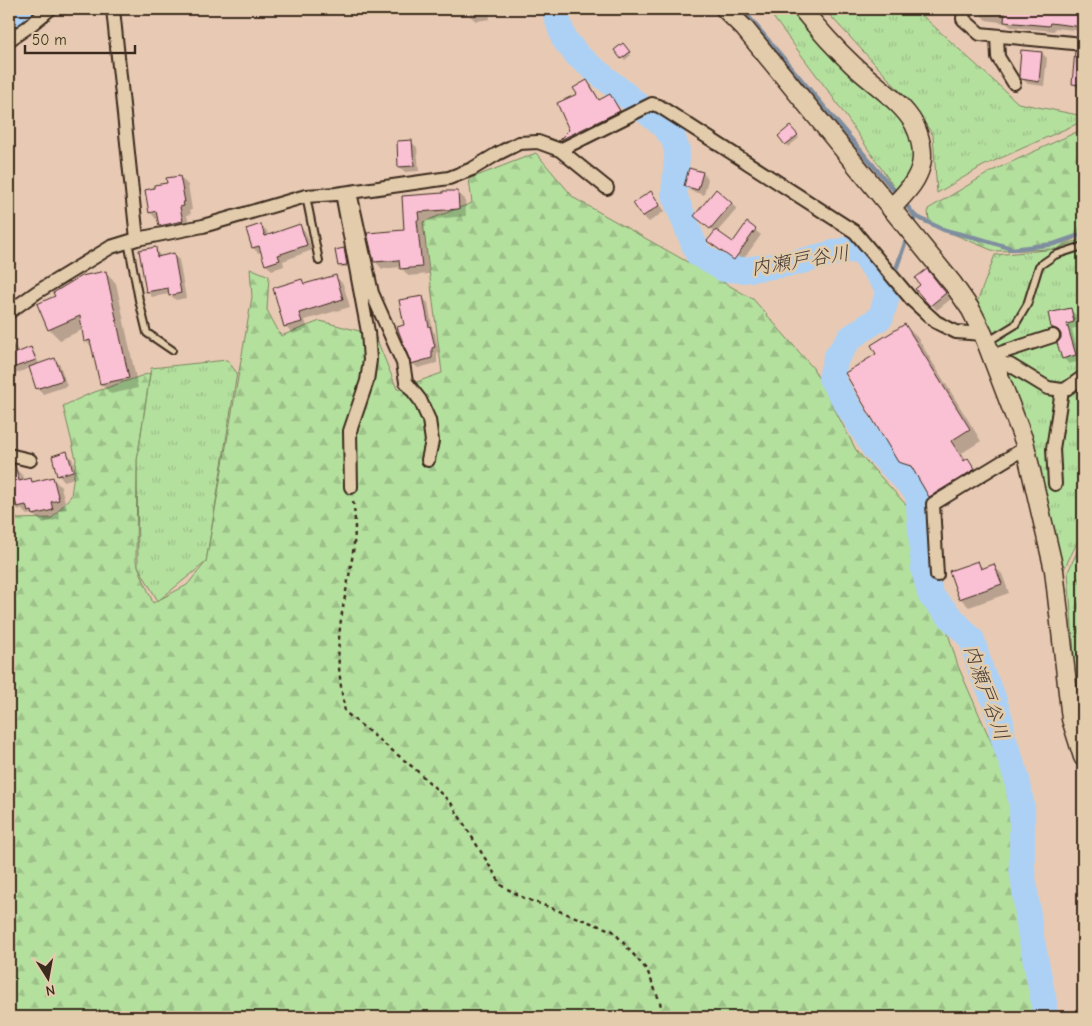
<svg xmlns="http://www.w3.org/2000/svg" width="1092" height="1026" font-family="'Comic Neue','Klee One',sans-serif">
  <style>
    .grass { fill: url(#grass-tufts); stroke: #78855e }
    .forest { fill: url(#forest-firs); stroke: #78855e }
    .shadow { fill: #0003 }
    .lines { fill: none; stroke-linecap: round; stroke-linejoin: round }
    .stream { stroke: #7f8e9f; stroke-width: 4.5 }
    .river { stroke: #acd1f5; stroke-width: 26 }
    .building { fill: #fac0d3; stroke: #3b2a1e }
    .lane-casing { stroke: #3b2a1e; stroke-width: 10 }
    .street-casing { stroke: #3b2a1e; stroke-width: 16 }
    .secondary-casing { stroke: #3b2a1e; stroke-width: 21 }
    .path { stroke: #3b2a1e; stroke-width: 2.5; stroke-dasharray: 4 4; stroke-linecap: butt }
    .lane { stroke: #e3ccac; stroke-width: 6 }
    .street { stroke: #e3ccac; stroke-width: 12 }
    .secondary { stroke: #e3ccac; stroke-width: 18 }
    .labels { text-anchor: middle; stroke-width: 5; stroke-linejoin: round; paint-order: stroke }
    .water-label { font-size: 20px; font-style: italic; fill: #463b34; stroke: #e3ccac }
  </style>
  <defs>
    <pattern id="grass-tufts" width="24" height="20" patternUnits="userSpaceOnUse" patternTransform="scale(1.25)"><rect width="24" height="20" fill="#b4e09e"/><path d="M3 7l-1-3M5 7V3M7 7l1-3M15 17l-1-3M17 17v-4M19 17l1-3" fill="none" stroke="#9cc088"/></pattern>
    <pattern id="forest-firs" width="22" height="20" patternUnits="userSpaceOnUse" patternTransform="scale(1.25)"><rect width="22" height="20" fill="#b4e09e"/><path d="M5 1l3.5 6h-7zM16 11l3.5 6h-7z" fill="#9cc088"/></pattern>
  </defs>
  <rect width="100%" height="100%" fill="#e8cab4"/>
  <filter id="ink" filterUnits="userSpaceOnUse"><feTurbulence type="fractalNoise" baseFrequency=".02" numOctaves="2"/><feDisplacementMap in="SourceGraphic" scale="10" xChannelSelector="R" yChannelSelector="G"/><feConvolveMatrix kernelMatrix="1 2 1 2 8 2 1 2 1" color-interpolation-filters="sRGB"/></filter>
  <g filter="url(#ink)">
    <path class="grass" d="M767,9H804L914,124L917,159L898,193L832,96Z
      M824,9H915L1018,103L1083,116V121L983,166L937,193L933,135L912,104Z
      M1083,238V531L1063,571L1036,471L976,305L995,255L1056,249Z
      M227,360L237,373L206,562L158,601L138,566L137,460L151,368Z"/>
    <path class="forest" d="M1083,129V234L1057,249L994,251L929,224L928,209L992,171Z
      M536,153L574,198L753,299L813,368L856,450L910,509L958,666L1013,792L1029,945L1039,1017H9V502L17,519L52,518L71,496L76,459L63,406L89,394L150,373L137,460L136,561L153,603L187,585L206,562L252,297L250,268L269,276L267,310L281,336L320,321L375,335L397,389L442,373L423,222L472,203L469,179Z
      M1083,538V741L1072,708L1074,653L1068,572Z"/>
    <path class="shadow" d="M469,9H489L490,19L476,21L470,16Z
      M936,9H958L957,12L939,11Z
      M982,9H1083V31L1055,28L1054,31L1011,27L1006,23L986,20L981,15Z
      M625,47L631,55L625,60L622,58Z
      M1042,53L1047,58L1044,86L1028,84L1022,79Z
      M1075,69L1083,70V89H1078L1073,83Z
      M587,81L592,86L600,101L610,95L615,101L624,116L565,145L560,141L570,131Z
      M793,130L799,138L788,147L786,144Z
      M411,142L417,147L419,171L405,172L400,167Z
      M690,170L703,173L708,179L704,195L691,191L685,186Z
      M180,177L188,185L192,210H190L191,214L187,215L190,229L168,233L150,212L168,184Z
      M457,192L465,199L466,216L425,220L426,227H424L429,274L408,276L401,267L382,269L375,261L406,231L403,197Z
      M650,192L665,211L649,222L643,216Z
      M731,203L737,209L717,232L733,243L755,230L761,235L740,264L709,241L715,232L702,221Z
      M261,225L267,231L268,236L299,226L305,231L312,250L283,261L284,266L272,270L266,265L262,252L258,253L253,248L247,230Z
      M155,249L161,257L173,254L179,260L186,298L176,300L169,294L152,297L147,291Z
      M344,249L346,252L349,267H342L339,265Z
      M106,273L116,283L138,388L111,394L101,384L94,349L86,341L84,329L60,340L49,329L39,305Z
      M335,276L343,284L350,307L305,320L308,329L293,334L286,326L302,281L306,285Z
      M932,276L951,299L937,310L916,289Z
      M422,297L428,303L433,331L435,333L439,352L437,353V363L418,368L412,363L405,326Z
      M1071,310L1076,315L1079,327L1072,329L1080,361L1069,364L1063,358L1062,334L1058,332L1052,326Z
      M905,326L917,337L981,441L962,453L967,461L968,460L980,471L985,481L942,508L930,496L918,475L911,473L899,461L878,354Z
      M14,345L20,353L30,349L35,354L39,364L55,359L60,365L67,386L43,394L37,389L30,368L9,376V347Z
      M66,453L72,458L78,477L64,481L59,476L53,457Z
      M15,468L24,477L25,481L31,479L34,483L53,479L61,487L67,509L58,511L60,519L43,523L32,514L27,515L21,509L19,510L10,501L9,470Z
      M977,562L984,569L994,566L1002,574L1009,593L969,607L960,598Z"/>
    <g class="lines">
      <path class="stream" d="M742,9L898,195
        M903,201L915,216
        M912,225L915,216L944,230L981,239L1013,249L1054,244L1083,234
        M889,289L908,235"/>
      <path class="river" d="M554,9L564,39L578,56L664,126L673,138L677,150V159L674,195L698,254L724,269L744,270L794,263L845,250L861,251L889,289L881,317L850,338L836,358L831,378L874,448L918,493L924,570L931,596L972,640L982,674L991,692L1001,722L1002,734L1017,779L1022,808V867L1030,931L1044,1003V1017
        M9,25L28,9"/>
    </g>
    <path class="building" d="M1005,9L1065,11V9L1083,11V27L1050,23L1049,26L1004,22Z
      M623,43L630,52L621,59L614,50Z
      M1021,50L1042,52L1039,82L1021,79L1019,75Z
      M1075,51L1083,52V85L1072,84Z
      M587,80L599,100L610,94L620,111L558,141L569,130L557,103L577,94L573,88Z
      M790,126L798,135L785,145L778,136Z
      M412,140L414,166L398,167L397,141Z
      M689,168L703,172L698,190L684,186Z
      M180,176L185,202H183L184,206L180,207L183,221L159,226L156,211L149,213L145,190L154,188V185L167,183L166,178Z
      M716,189L732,203L710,229L694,216Z
      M443,191H458L459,209L418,212L419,220H417L422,267L400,269L399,260L374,262L367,233L404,230L402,196L443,193Z
      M651,191L660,205L642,217L633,203Z
      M747,222L756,229L734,260L707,241L716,230L733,242Z
      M261,224L265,236L300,224L307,245L278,255L280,260L265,265L259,246L252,248L246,229Z
      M156,247L157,257L174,253L181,293L169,296L168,288L146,292L139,250Z
      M344,248L347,265L338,266L335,250Z
      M927,269L946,293L930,306L915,289L920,285L915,278Z
      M106,271L129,378L100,384L90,340L84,342L80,316L48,330L37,304L55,296L53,293L81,276Z
      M336,275L343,299L299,313L302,322L284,327L273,288L302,279L304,284Z
      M423,296L429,327L430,326L435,347L432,348V358L411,364L397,327L404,325L399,300Z
      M1071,308L1074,322L1067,324L1076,355L1062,359L1057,343L1061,338V334L1058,330L1051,327L1048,313Z
      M905,324L970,429L951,441L964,461L968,458L975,469L929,497L911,466L898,462L845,373L876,354L871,345Z
      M31,347L36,360L9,369V356Z
      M55,358L63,380L36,389L29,367Z
      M67,451L73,471L57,476L52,456Z
      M9,463L15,465L19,481L31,478L32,482L53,477L59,500L51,502L53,510L33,515L32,511L28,512L26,505L17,507L15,500L9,502Z
      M978,561L981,569L994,564L1002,584L959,599L949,571Z"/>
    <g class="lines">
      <g class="lane-casing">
        <path id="lane" d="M306,196L319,261
          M128,241L139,300L147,333L172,350
          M987,342L1015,325L1027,305L1039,266L1055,255L1083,246"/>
      </g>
      <g class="street-casing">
        <path id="street" d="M113,9L137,239
          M964,9L963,19L980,34L1083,44
          M997,36L998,57L1014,83
          M9,40L28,27L50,9
          M560,150L652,104L659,106L855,232L912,300L936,322L956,332L983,334
          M350,192L372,293L403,363L406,382L420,400L429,420L432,441L428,460
          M342,193L368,332L370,360L367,381L350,431L351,487
          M9,312L37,292L111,247L137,239L203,226L306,196L336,194L449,178L472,169L497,154L519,143L538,142L560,150L607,188
          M991,356L1053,336
          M994,362L1010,365L1048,388L1062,390L1066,389L1083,377
          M9,455L30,460
          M1055,484L1053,449L1062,390
          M937,575L933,504L1025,448"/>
      </g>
      <g class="secondary-casing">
        <path id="secondary" d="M725,9L745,29L953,284L971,310L983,334L1024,441L1054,570L1071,719L1083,757
          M802,9C818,29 835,48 853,65C872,83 902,102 914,124C920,135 924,153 921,165C917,183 903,195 891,209"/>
      </g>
      <path class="path" d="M353,501C361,549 342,591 339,639C337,663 341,688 345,712L415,769L451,803L502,886L524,898L613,931L647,970L660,1002L663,1017"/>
      <use href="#lane" class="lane"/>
      <use href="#street" class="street"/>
      <use href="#secondary" class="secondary"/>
    </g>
  </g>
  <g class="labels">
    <g class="water-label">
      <text transform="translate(800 260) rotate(-9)" y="7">内瀬戸谷川</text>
      <text transform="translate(987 692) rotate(71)" y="7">内瀬戸谷川</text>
    </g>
  </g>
  <rect width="1092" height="1026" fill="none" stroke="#e3ccac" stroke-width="30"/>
  <rect x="15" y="15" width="1062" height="996" fill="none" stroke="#3b2a1e" stroke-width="2" filter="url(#ink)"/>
  <g transform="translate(48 978) rotate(169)" stroke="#e3ccac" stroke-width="4" paint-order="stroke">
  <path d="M0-4L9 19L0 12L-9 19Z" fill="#3b2a1e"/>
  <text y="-8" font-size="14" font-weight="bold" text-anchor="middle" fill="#3b2a1e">N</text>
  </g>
  <path d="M25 45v8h110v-8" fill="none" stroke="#3b2a1e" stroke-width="2.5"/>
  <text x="32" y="45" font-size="15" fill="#3b2a1e" stroke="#e3ccac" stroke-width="4" paint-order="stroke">50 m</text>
</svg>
